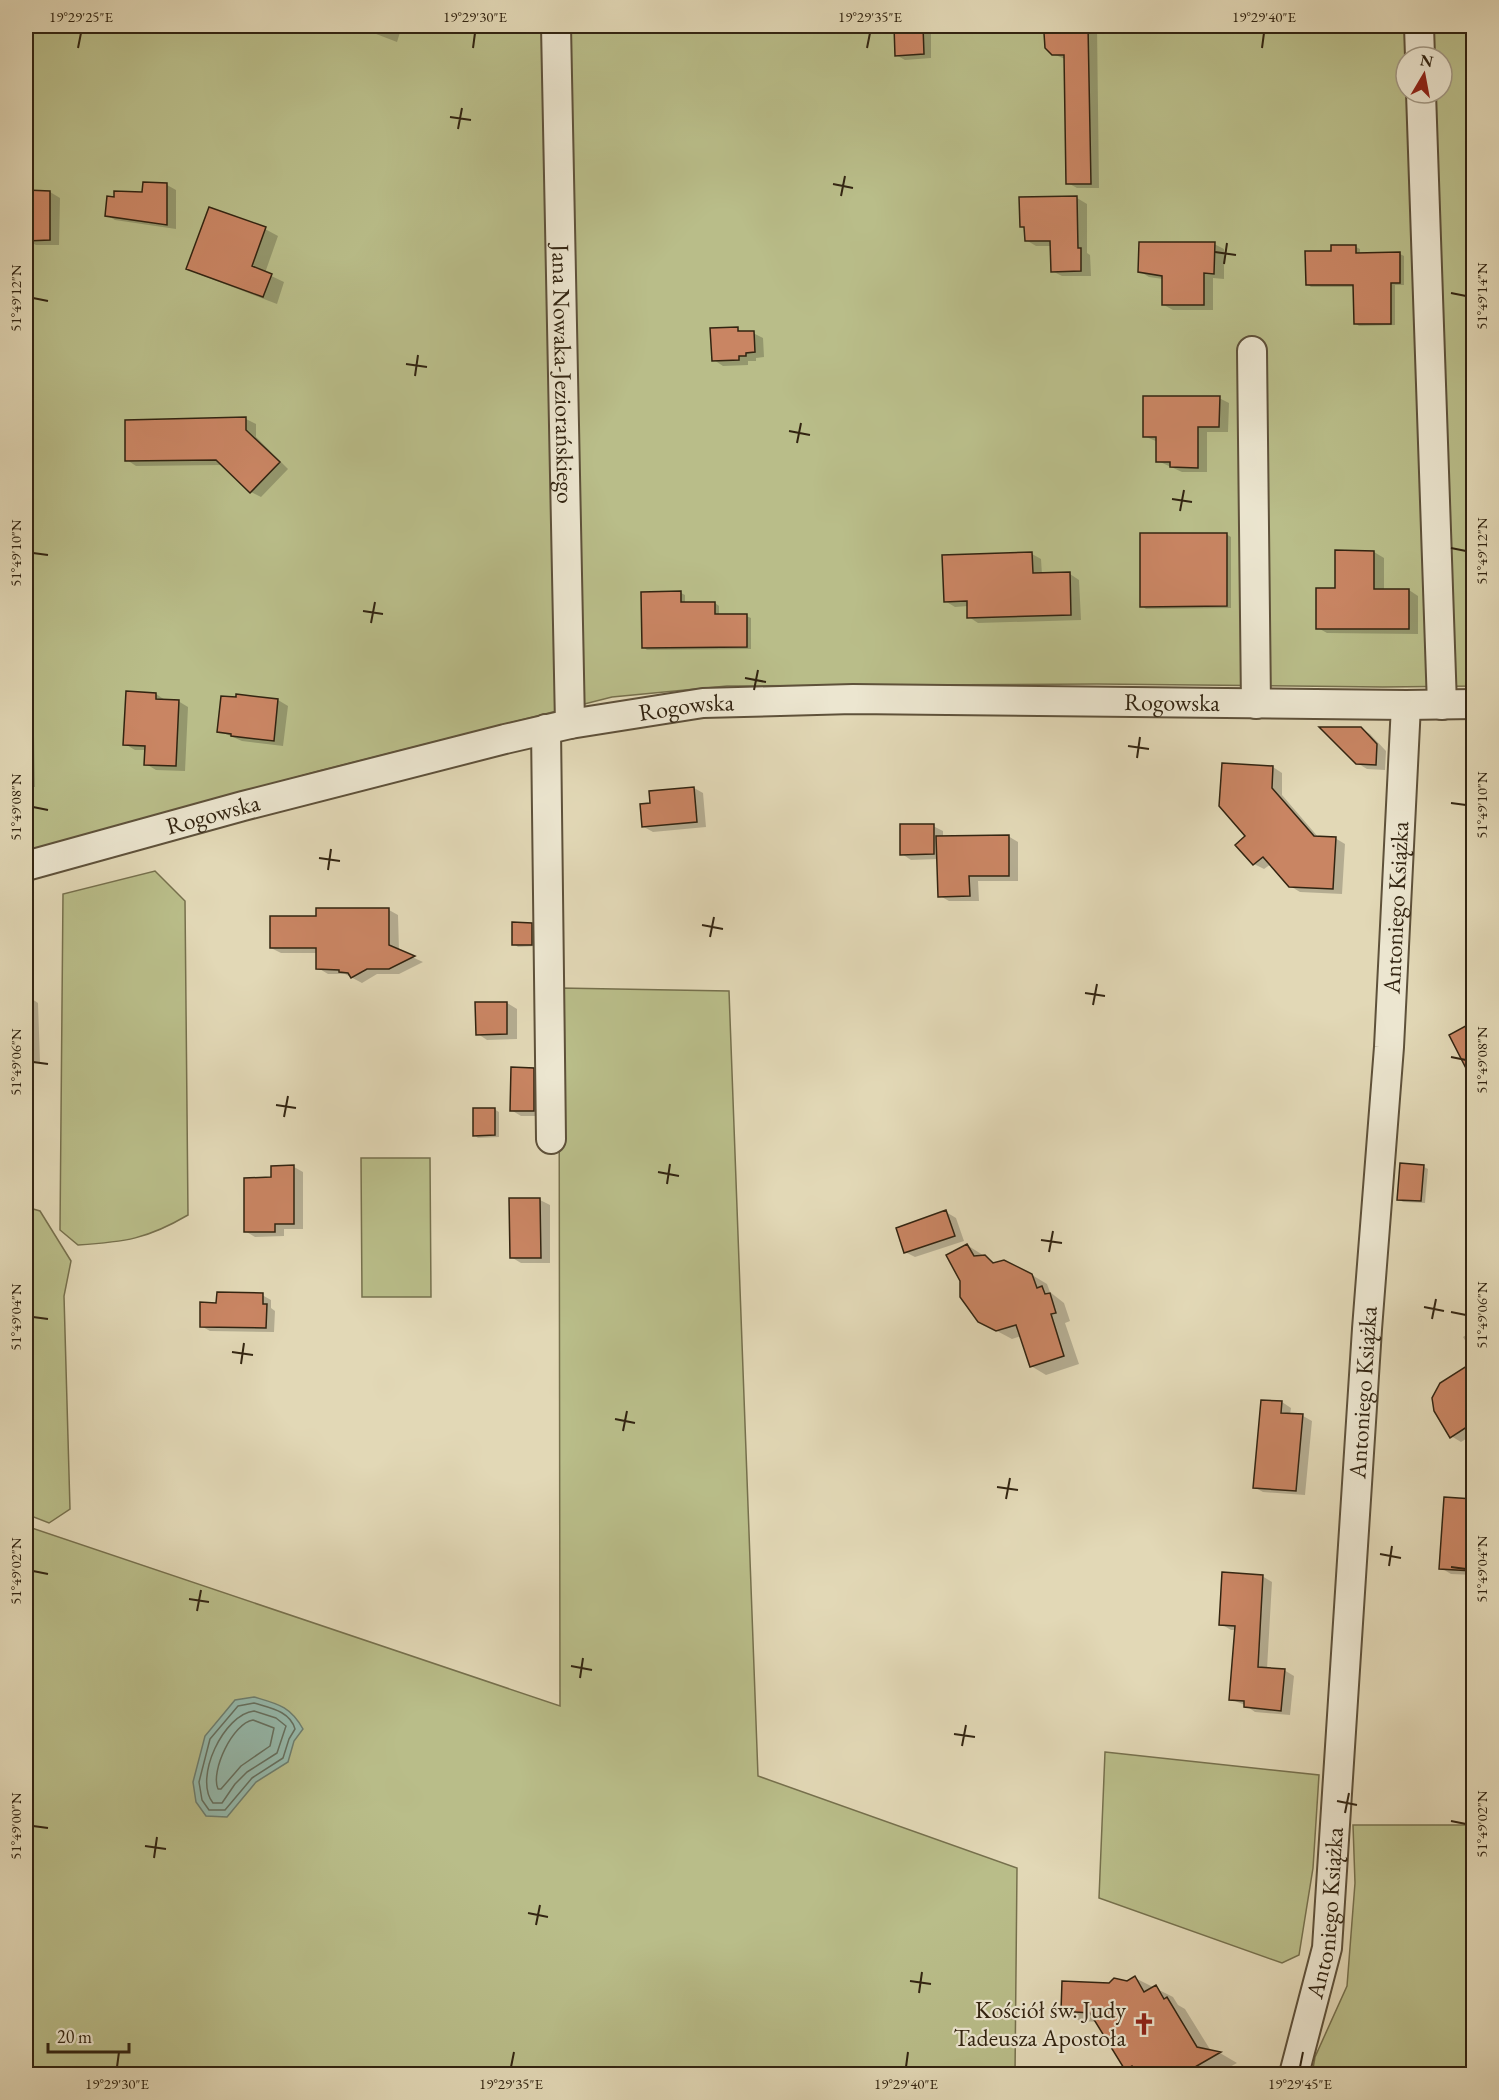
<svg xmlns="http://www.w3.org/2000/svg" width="1499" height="2100" font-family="'EB Garamond',serif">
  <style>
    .green { fill: #b9bd89; stroke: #76704d; stroke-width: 1.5; fill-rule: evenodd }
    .water { fill: #95baad; stroke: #6d7e6f; stroke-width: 1.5 }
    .shadow { fill: #0003 }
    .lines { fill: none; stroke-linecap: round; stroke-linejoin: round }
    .shore { stroke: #646f5f; stroke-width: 1.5 }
    .building { fill: #c98563; stroke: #322411; stroke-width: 1.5 }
    .minor-casing { stroke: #5e513a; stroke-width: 32 }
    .minor { stroke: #ece6d0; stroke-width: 28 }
    .ticks { fill: none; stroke: #322411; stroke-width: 2 }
    .labels { text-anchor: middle; stroke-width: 4.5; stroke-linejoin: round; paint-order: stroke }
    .street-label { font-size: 24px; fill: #322411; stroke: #ece6d0 }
    .poi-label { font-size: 24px; fill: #322411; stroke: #ece6d0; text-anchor: end }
    .neatline { fill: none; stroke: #322411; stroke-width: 2 }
    .ticks-label { font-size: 15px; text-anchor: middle; fill: #322411 }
  </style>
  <rect width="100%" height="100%" fill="#e2d8b6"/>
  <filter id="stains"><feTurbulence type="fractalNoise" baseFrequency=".00333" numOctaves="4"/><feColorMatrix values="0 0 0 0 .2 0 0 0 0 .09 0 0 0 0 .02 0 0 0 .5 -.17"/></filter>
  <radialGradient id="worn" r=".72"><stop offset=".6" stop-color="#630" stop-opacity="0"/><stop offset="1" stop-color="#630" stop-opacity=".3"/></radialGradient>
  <path class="green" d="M26,26H1473V686L1383,687L1097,684L727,686L612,697L319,771L26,851ZM1406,57H1442V93H1406Z
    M155,871L185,901L188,1215C147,1239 125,1242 78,1245L60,1230L63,894Z
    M559,988L729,991L758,1776L1017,1868L1015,2074H26V1526L560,1706Z
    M361,1158H430L431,1297H362Z
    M26,1207L40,1211L71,1261L64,1296L70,1509L49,1523L26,1514Z
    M1105,1752L1319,1775L1313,1868L1299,1955L1282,1963L1099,1898Z
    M1353,1825H1473V2074H1312L1315,2057L1347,1986L1355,1883Z"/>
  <path class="water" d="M254,1697C278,1704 290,1706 303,1729L294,1741L288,1762L256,1782L227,1817L206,1816L196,1802L193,1782L205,1736L235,1700Z"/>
  <path class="shadow" d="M364,26H402L397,42L371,32L363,28Z
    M896,26H925V29L931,32V58L905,60L896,55Z
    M1052,26H1097L1099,188H1077L1068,183L1065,59L1053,54Z
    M167,185L176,190V229L115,220L106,215L144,194Z
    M50,192L60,198L59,245H36L26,240Z
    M1077,198L1087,204V253L1090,255L1091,276H1062L1052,271V246H1036L1026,240V228L1022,226Z
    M265,229L278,236L265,273L284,282L277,304L201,275L188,268Z
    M1214,244L1224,249V279L1213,278V310H1173L1164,305L1163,279L1149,277L1139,271Z
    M1356,247L1360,249V254H1400L1404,256V285H1395V325L1359,326L1355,323V287H1311L1307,284L1332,252Z
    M737,329L744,333H753L763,338L764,357L756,358V361H748V365L723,366L714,360Z
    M1219,398L1229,403L1228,432H1207V472H1182L1158,461V442L1144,436Z
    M246,419L256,424V437L288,469L261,497L251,492L223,465L136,466L127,460Z
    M1226,534L1231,537V608L1146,609L1142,606Z
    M1337,552H1374L1384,558V590H1409L1418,596V634L1327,633L1318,628L1336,590Z
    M1032,554L1041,559L1042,575L1070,574L1079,580L1081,620L978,623L969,617L968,606L955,607L945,601Z
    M681,593L685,595V603H715L719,606V616H746L751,618V649L647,650L643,647Z
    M156,694L165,700L178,701L188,707L185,771L156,770L146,764V750H135L125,744Z
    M238,696L278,700L288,706L283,746L242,741L219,731Z
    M1360,728L1370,734L1386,751L1385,770L1367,769L1357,763Z
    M26,729L34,735L35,787H26Z
    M1273,767L1282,773V795L1319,838H1335L1345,844L1342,894L1300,892L1290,886L1271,864L1264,869L1254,864L1247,836Z
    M694,788L703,793L706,827L653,832L644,827Z
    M933,826L943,831V838L1008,836L1018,842V881H978L979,901H949L940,896L938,859L911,860L902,854Z
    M389,910L398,915L399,951L423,962L399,974H377L362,983L345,974H328L318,968L317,953H281L271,948L317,918Z
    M531,924L536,927V946L518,947L514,944Z
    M26,995L38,1003L40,1062H26Z
    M507,1003L517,1009V1039L487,1040L478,1034L476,1004Z
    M1474,1024V1063L1473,1064L1451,1036Z
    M533,1069L543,1075V1116H521L511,1110Z
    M494,1109L499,1112V1137L478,1138L474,1135Z
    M294,1167L303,1172V1229H284V1236L255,1237L245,1231L273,1179Z
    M1424,1167L1428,1169L1425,1203L1403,1202L1398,1199Z
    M540,1200L550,1205V1263H521L511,1257Z
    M946,1212L956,1218L964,1241L915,1257L905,1252Z
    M967,1245L997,1264L1032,1275L1047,1284L1050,1292L1064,1303L1070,1321L1065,1323L1079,1364L1046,1375L1031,1366L1021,1336L1012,1339L995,1330Z
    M262,1295L271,1300V1308L275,1311L274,1332L210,1331L201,1326L218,1304Z
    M1474,1330V1434L1461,1442L1451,1436L1471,1350L1463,1337Z
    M1282,1402L1291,1408L1290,1415L1303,1416L1312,1421L1305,1495L1263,1492L1254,1487Z
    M1445,1499L1474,1501V1575L1451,1574L1441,1568Z
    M1262,1576L1272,1582L1267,1669L1284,1670L1294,1676L1290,1715L1255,1712L1245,1705L1230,1699L1236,1630H1231L1221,1624Z
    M1135,1978L1173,1997L1178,2005L1185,2009L1211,2051L1220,2053L1237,2063L1217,2074H1130L1098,2022L1080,2021L1062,2011L1110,1985L1128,1983Z"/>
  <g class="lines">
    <path class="shore" d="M254,1703C270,1708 290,1711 295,1729L289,1739L283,1758L252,1778L225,1810H209L202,1800L199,1782L210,1739L238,1706Z
      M254,1711L276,1718L286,1726L277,1753L247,1772L235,1784L222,1803H213C193,1778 224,1714 254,1711Z
      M253,1720L274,1728L270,1746L241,1766L221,1789H218C210,1771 233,1723 253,1720Z"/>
  </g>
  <path class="building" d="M894,26H923L924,54L895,56Z
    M1051,26H1088L1091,184H1066L1064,55H1052L1045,48L1044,33H1051Z
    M143,182L167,183V225L105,216L107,196L114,197V191L142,192Z
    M26,190L50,191V240L26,241Z
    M1077,196L1078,248H1081V271L1051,272L1050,241H1025L1024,227H1020L1019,197Z
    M209,207L266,227L252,266L272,274L263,297L186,269Z
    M1139,242H1215L1214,274L1204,273V305H1162V276L1138,272Z
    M1331,245H1356V253L1400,252V283H1391V324H1354L1353,285H1306L1305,251H1331Z
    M738,327V331H754L755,352L746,353V356H739V360L712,361L710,328Z
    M1143,396H1220L1219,427H1198V468L1170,467V462H1156V437H1143Z
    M246,417V430L280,462L250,493L216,460L125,461V420Z
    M1140,533H1227V606L1140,607Z
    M1335,550L1374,551V589H1409V629H1316V588H1335Z
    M1032,552L1033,573L1070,572L1071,615L967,618V601L944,602L942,555Z
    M681,591V602H715V614H747V647L642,648L641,592Z
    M126,691L156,693V699L179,700L176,766L144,765L145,746L123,745Z
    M236,694L278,699L274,741L231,736V734L217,732L221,696L236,697Z
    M1319,727H1361L1377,744L1376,765L1356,764Z
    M1222,763L1273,766L1272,788L1314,836L1336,837L1333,889L1289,887L1263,857L1253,865L1235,845L1245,836L1219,806Z
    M694,787L697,822L642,827L640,804L650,803L649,791Z
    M900,824H934V854L900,855Z
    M1009,835V876H969L970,896L938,897L936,836Z
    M316,908H389V945L415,956L389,969H367L351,978L348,973L339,972V970L316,969V948H270V916H316Z
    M512,922L532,923V945H512Z
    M475,1002H507V1034L476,1035Z
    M1473,1022V1082L1449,1035Z
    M511,1067L534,1068V1111H510Z
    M473,1108H495V1135L473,1136Z
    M1400,1163L1424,1165L1421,1201L1397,1200Z
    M294,1165V1224H275V1232H244V1178L271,1177V1166Z
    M509,1198H540L541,1258H510Z
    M946,1210L955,1236L904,1253L896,1228Z
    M967,1244L974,1256L985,1255L993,1263L1004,1260L1032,1274L1037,1288L1042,1286L1045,1294L1050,1293L1056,1313L1051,1314L1064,1356L1030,1367L1016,1325L996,1331L978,1322L960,1297V1281L946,1255Z
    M217,1292L263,1293V1304H267L266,1328L200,1327V1302L216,1303Z
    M1473,1362V1423L1450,1438L1434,1411L1432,1398L1440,1383Z
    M1261,1400L1282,1401L1281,1413L1303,1414L1296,1491L1253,1488Z
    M1444,1497L1473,1499V1571L1439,1569Z
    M1222,1572L1263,1575L1258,1667L1285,1669L1281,1711L1244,1707V1701L1229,1700L1235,1626L1219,1625Z
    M1135,1976L1144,1992L1156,1985L1164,1999L1167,1997L1197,2047L1221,2052L1183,2074H1137L1132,2066L1125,2070L1090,2013L1061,2011L1062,1981L1109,1983L1114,1978L1127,1981Z"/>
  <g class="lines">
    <g class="minor-casing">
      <g id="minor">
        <path id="s1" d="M556,26L570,724"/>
        <path d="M1419,26L1420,57"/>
        <path d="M1421,93L1442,705"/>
        <path d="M1252,351L1256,704"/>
        <path d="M546,729L551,1139"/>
        <path id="s2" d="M26,866L243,806L505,739L570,724L703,703L853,699L1406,705L1474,704"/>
        <path id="s3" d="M1294,2074L1327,1948L1367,1329L1389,1047L1406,705"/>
      </g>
    </g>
    <use href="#minor" class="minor"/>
  </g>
  <path class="ticks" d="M78,48L81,33M473,48L475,33M867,48L870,33M1262,48L1264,33M450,117L471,120M458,129L462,108M833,184L853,188M841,196L845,176M1215,252L1236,255M1224,264L1227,243M1451,293L1466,296M33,298L48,301M406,364L427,367M415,376L418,355M789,431L810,435M797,443L801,423M1172,499L1192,502M1180,511L1184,490M1451,548L1466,551M33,553L48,555M363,611L383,614M371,623L375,602M745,678L766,682M754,690L758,670M1128,746L1149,749M1137,758L1140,737M1451,803L1466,805M33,807L48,810M319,858L340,861M328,870L331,849M702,925L723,929M710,937L714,917M1085,993L1105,996M1093,1005L1097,984M1451,1057L1466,1060M33,1062L48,1064M276,1105L296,1108M284,1117L288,1096M658,1172L679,1176M667,1184L670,1164M1041,1240L1062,1243M1049,1252L1053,1231M1424,1307L1444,1311M1451,1312L1466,1315M33,1317L48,1319M1432,1319L1436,1299M232,1352L253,1355M241,1364L244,1343M615,1419L635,1423M623,1431L627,1411M997,1487L1018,1490M1006,1499L1010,1478M1380,1554L1401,1558M1389,1566L1392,1546M1451,1567L1466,1569M33,1571L48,1574M189,1599L209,1602M197,1611L201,1590M571,1666L592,1670M580,1678L583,1658M954,1734L975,1737M962,1746L966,1725M1337,1801L1357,1805M1345,1813L1349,1793M1451,1821L1466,1824M33,1826L48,1828M145,1846L166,1849M154,1858L157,1837M528,1913L548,1917M536,1925L540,1905M910,1981L931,1984M919,1993L922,1972M117,2067L119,2052M511,2067L514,2052M906,2067L908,2052M1300,2067L1303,2052"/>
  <defs>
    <g id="church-bare" transform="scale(1.8)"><path d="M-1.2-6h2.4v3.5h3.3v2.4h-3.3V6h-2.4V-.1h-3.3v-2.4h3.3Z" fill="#8f2418" stroke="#ece6d0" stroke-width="2.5" paint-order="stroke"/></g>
  </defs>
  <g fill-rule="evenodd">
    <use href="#church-bare" x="1144" y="2024"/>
  </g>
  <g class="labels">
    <g class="street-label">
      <text dy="8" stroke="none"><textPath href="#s1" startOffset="348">Jana Nowaka-Jeziorańskiego</textPath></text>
      <text dy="8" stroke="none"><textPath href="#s2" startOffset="1166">Rogowska</textPath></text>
      <text dy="8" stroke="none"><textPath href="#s2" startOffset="680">Rogowska</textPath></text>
      <text dy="8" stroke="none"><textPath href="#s2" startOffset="194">Rogowska</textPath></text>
      <text dy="8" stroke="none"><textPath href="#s3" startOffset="1173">Antoniego Książka</textPath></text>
      <text dy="8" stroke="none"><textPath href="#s3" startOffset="687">Antoniego Książka</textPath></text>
      <text dy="8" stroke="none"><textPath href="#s3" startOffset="165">Antoniego Książka</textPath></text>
    </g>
    <g class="poi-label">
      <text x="1126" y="2018">Kościół św. Judy<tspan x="1126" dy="28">Tadeusza Apostoła</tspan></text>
    </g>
  </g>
  <rect width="1499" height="2100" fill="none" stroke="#e2d8b6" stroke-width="66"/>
  <g transform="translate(1424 75) rotate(10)"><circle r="28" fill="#ece6d0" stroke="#a29884" stroke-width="1.5"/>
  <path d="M0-4.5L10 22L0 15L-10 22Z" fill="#8f2418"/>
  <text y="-9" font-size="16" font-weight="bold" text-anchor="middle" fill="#322411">N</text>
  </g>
  <path d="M48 2043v9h81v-9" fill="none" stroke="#322411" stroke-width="3"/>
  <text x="57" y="2043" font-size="18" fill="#322411" stroke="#ece6d0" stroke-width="4.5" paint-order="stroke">20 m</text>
  <rect x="33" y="33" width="1433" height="2034" class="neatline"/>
  <g class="ticks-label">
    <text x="81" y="22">19°29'25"E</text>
    <text x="475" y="22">19°29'30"E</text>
    <text x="870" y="22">19°29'35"E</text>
    <text x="1264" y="22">19°29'40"E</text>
    <text transform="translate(1482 296) rotate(-90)" y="5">51°49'14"N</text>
    <text transform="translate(16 298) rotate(-90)" y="5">51°49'12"N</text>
    <text transform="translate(1482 551) rotate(-90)" y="5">51°49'12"N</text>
    <text transform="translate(16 553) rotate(-90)" y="5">51°49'10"N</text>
    <text transform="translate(1482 805) rotate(-90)" y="5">51°49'10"N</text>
    <text transform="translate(16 807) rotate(-90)" y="5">51°49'08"N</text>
    <text transform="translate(1482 1060) rotate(-90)" y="5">51°49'08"N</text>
    <text transform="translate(16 1062) rotate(-90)" y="5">51°49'06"N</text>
    <text transform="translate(1482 1315) rotate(-90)" y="5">51°49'06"N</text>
    <text transform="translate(16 1317) rotate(-90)" y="5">51°49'04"N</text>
    <text transform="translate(1482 1569) rotate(-90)" y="5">51°49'04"N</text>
    <text transform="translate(16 1571) rotate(-90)" y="5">51°49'02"N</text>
    <text transform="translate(1482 1824) rotate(-90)" y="5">51°49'02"N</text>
    <text transform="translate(16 1826) rotate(-90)" y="5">51°49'00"N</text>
    <text x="117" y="2089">19°29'30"E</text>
    <text x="511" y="2089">19°29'35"E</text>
    <text x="906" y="2089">19°29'40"E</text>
    <text x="1300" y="2089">19°29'45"E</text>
  </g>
  <rect width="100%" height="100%" filter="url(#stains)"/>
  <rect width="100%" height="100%" fill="url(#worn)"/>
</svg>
